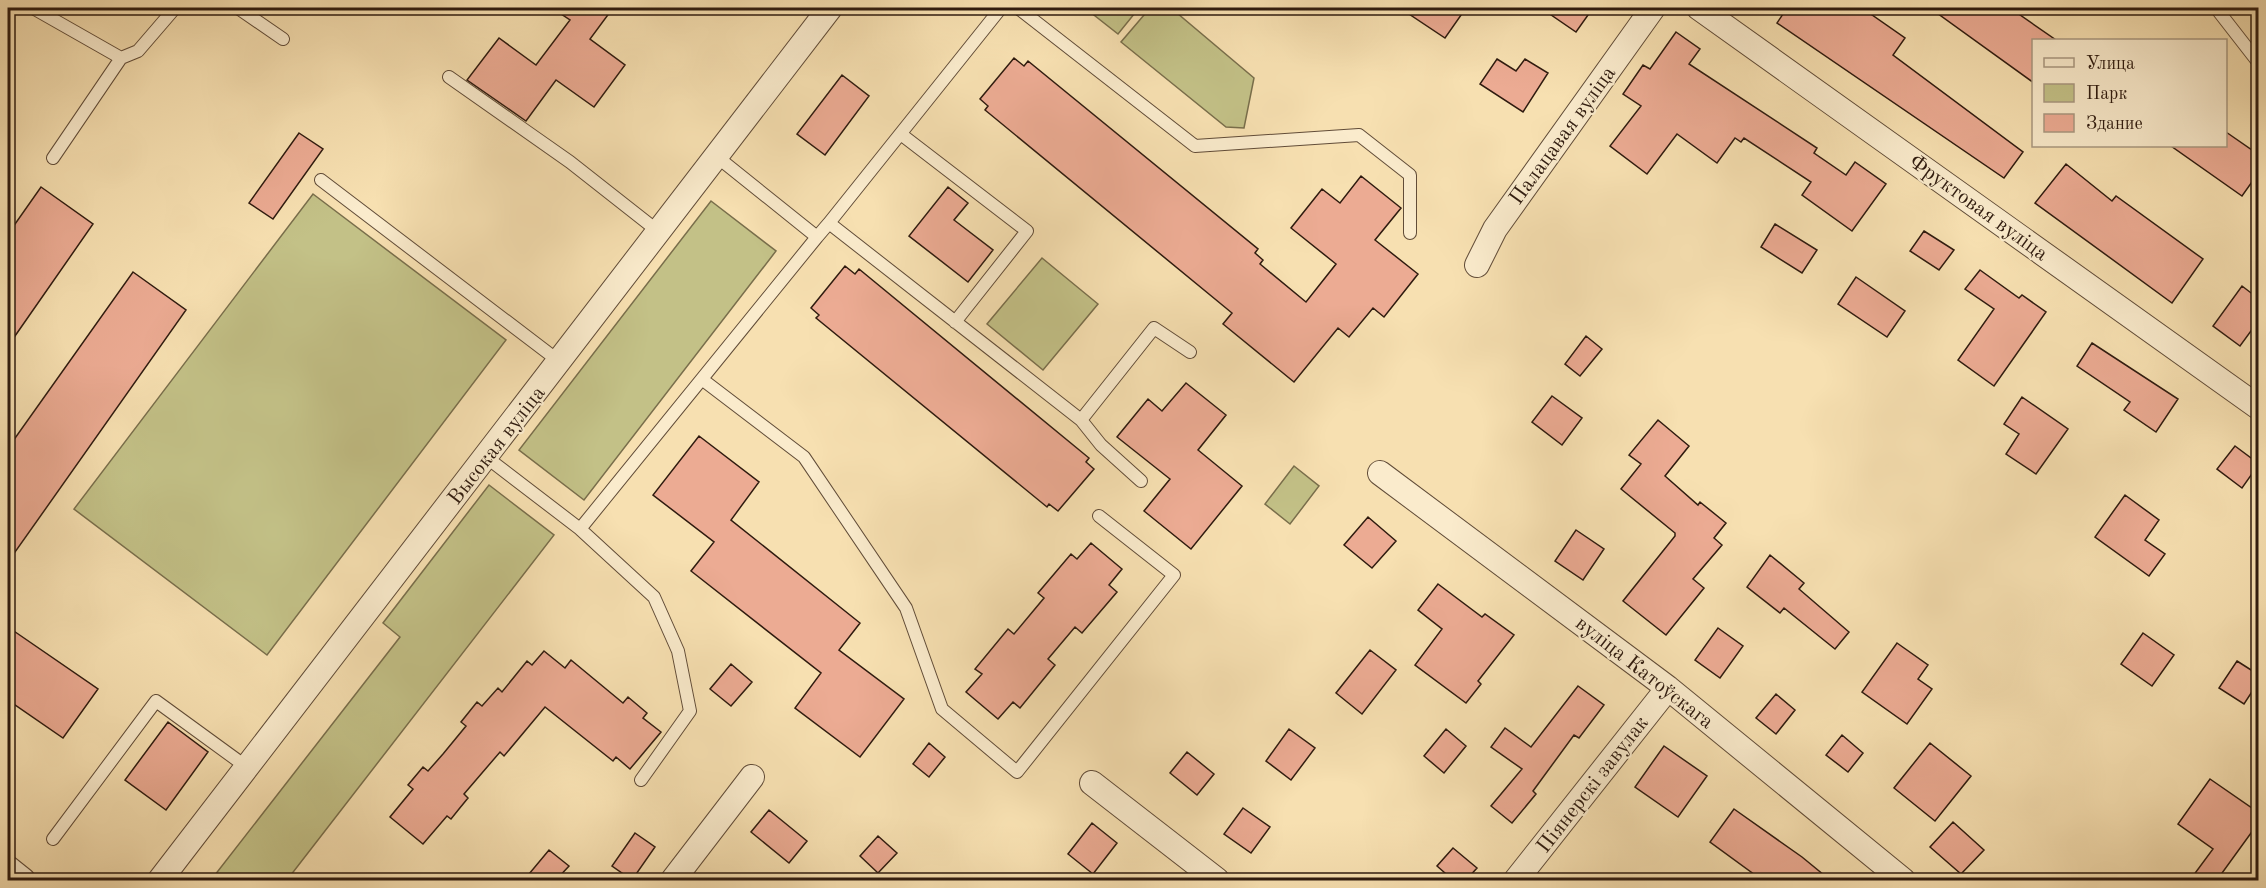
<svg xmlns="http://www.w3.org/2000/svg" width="2266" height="888" font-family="'Old Standard TT',serif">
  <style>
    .green { fill: #c3c187; stroke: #796e4b; stroke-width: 1.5 }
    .building { fill: #ecab93; stroke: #2f1b0f; stroke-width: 1.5 }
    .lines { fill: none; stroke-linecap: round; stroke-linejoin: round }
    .service-casing { stroke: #614c38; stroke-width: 14 }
    .minor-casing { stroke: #614c38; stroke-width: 26 }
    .service { stroke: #faebcc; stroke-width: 12 }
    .minor { stroke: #faebcc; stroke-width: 24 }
    .labels { text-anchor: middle; stroke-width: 4.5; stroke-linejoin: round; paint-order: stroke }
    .street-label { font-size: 21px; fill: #2f1b0f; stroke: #faebcc }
  </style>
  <rect width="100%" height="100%" fill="#f7e0b1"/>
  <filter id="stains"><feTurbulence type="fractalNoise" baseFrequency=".00333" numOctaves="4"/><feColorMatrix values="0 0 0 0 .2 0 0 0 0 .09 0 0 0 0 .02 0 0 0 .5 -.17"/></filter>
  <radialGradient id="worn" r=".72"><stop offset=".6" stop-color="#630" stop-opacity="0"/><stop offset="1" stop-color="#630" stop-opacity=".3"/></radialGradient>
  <path class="green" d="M1085,8H1139L1118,34Z
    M1150,8H1171L1254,78L1244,128L1226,127L1121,42Z
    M313,194L506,340L267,655L74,509Z
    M711,201L776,251L584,500L519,450Z
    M1042,258L1098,304L1043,370L987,324Z
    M1294,466L1319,486L1290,524L1265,504Z
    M489,485L554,535L287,880H211L400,637L383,623Z"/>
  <path class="building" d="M552,8H613L590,39L625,65L594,107L556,80L526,121L467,80L499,38L536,65L570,20Z
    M1400,8H1466L1445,38Z
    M1541,8H1593L1576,32Z
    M1787,8H1862L1905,38L1893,55L2023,152L2004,178L1777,23Z
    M1930,8H2010L2056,40H2034V83Z
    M1676,32L1700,49L1689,64L1817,148L1814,153L1846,175L1855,162L1886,184L1852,231L1802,195L1811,182L1744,138L1741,142L1735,138L1717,163L1677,134L1647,174L1610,146L1641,106L1623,94L1643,65L1650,69Z
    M1014,58L1024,66L1028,61L1258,249L1255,253L1263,260L1260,264L1306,302L1336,264L1291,228L1322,189L1340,203L1361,176L1401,208L1375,240L1418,274L1384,317L1373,308L1349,337L1338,328L1294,382L1223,324L1232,313L985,110L988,106L980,99Z
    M1497,59L1516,71L1525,59L1548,73L1523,112L1480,84Z
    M842,75L869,96L825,155L797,134Z
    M2226,132L2259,155V172L2242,196L2171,146H2226Z
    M299,133L323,149L273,219L249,203Z
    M2066,164L2112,201L2116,196L2203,259L2172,303L2035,203Z
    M41,187L93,224L8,346V234Z
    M948,187L968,203L954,220L993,250L968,282L909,236Z
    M1775,224L1817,250L1802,273L1761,247Z
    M1924,231L1954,250L1939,270L1910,251Z
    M845,266L855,274L859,269L1089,458L1086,462L1094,469L1058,511L1049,504L1047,507L816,318L819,315L811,308Z
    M1980,270L2019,298L2022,295L2046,312L1994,386L1958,360L1994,309L1965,289Z
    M133,272L186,310L8,562V448Z
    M1856,277L1905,311L1887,337L1838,304Z
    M2242,286L2259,299V320L2240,346L2213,326Z
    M1586,336L1602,349L1580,376L1565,364Z
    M2092,343L2178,399L2156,432L2124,410L2130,402L2077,366Z
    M1186,383L1226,415L1198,450L1242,486L1191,549L1144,511L1170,479L1117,437L1148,399L1162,411Z
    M1552,396L1582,418L1562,445L1532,422Z
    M2022,397L2068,429L2036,474L2006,454L2019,434L2004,424Z
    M1658,420L1689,446L1665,476L1698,505L1700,502L1726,523L1714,538L1722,545L1693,579L1704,588L1666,635L1623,601L1675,536V533L1621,489L1641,464L1629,455Z
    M699,436L759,482L731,520L860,623L839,650L904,699L860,757L795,708L821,673L691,571L714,542L653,495Z
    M2235,446L2259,464L2242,488L2217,469Z
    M2125,495L2159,520L2145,540L2165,554L2149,576L2095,537Z
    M1368,517L1396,541L1372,568L1344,545Z
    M1576,530L1604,549L1583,580L1555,561Z
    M1091,543L1122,569L1109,585L1117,592L1082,633L1075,627L1048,659L1055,665L1020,708L1013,702L998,719L966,692L982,674L975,669L1008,629L1014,634L1044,598L1038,593L1071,554L1077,559Z
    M1770,555L1804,583L1799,589L1849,632L1835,649L1784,608L1780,613L1747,587Z
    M1438,584L1482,617L1485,614L1514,635L1478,681L1481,684L1466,703L1415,665L1442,629L1418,610Z
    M8,627L98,689L63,738L8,700Z
    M1718,628L1743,646L1720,678L1695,660Z
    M2143,633L2174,655L2152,686L2121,664Z
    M1897,643L1928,665L1918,679L1932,689L1907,724L1862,692Z
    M1370,650L1396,670L1362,714L1336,693Z
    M544,651L565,668L571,660L623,703L628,697L647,713L643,718L661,732L630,769L616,757L613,761L545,707L504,756L500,752L464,794L468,798L459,809L451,819L447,816L423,844L390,817L413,789L408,785L423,767L428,771L443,754L466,726L461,722L477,702L482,706L498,688L502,692L527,661L532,665Z
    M2237,661L2259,675V681L2244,704L2219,688Z
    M731,664L752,682L731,706L710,689Z
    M1578,686L1604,705L1579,738L1574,735L1533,791L1536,794L1512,823L1491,806L1522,769L1491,747L1505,728L1531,747Z
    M1776,694L1795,710L1776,734L1756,718Z
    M168,722L208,752L166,810L125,780Z
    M1289,729L1315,748L1291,780L1266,761Z
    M1446,729L1466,746L1444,773L1424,756Z
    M1842,735L1863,753L1848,772L1826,755Z
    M929,743L945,757L929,777L913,764Z
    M1930,743L1971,776L1935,821L1894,788Z
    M1664,746L1707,776L1678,817L1635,787Z
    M1187,752L1214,774L1197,795L1170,773Z
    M2210,779L2259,813V822L2217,880H2190L2213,849L2178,824Z
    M1243,808L1270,827L1251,853L1224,834Z
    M1734,809L1802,857L1830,880H1762L1710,842Z
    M769,810L807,841L789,863L751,832Z
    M1953,822L1984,850L1961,874L1930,847Z
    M1092,823L1117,843L1093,874L1068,854Z
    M635,833L655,847L632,880L612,866Z
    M878,836L897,853L878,873L860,856Z
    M1453,848L1477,868L1466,880H1453L1437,866Z
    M549,850L569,866L556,880H524Z"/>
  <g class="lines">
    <g class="service-casing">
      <path id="service" d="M33,8L121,58L53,158
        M238,8L283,39
        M1018,8L1195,146L1359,135L1410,175V233
        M2216,8L2258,62
        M121,58L138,51L175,8
        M449,77L570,162L659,232
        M902,135L1027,231L955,322
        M716,156L817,237L829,223L1081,420L1154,328L1190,352
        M321,180L560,362
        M829,223L1001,8
        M703,380L804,457L906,608L942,709L1017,772L1174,575L1099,516
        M1081,420L1101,445L1141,481
        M486,457L580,529L654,597L678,651L690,711L641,780
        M580,529L817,237
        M53,839L156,701L248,768"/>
    </g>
    <g class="minor-casing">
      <path id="minor" d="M1699,8L2258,407
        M1477,265L1495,229L1653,8
        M1380,473L1668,688L1903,880
        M1092,783L1217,880
        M8,868L23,880
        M160,880L830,8
        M673,880L752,777
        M1516,880L1668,688"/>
    </g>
    <use href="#service" class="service"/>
    <use href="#minor" class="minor"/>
  </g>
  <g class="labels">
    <g class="street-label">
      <text transform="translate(1562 135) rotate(-54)" y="7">Палацавая вуліца</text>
      <text transform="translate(1979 207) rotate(36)" y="7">Фруктовая вуліца</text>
      <text transform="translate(496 445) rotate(-52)" y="7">Высокая вуліца</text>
      <text transform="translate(1645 672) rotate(38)" y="7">вуліца Катоўскага</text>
      <text transform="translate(1592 784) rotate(-52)" y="7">Піянерскі завулак</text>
    </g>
  </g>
  <rect width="2266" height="888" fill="none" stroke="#f7e0b1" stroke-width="30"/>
  <rect x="9" y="9" width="2248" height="870" fill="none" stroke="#2f1b0f" stroke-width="3"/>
  <rect x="15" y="15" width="2236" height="858" fill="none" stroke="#2f1b0f" stroke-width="1.5"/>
  <rect x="2032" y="39" width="195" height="108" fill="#faebcc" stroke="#a99880" stroke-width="1.5"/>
  <rect x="2044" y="58" width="30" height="9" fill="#faebcc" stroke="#a99880" stroke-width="1.5"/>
  <text x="2086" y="69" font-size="18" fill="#2f1b0f">Улица</text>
  <rect x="2044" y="84" width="30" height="18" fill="#c3c187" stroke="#a99880" stroke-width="1.5"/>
  <text x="2086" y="99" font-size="18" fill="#2f1b0f">Парк</text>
  <rect x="2044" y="114" width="30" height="18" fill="#ecab93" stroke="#a99880" stroke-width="1.5"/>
  <text x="2086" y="129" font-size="18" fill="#2f1b0f">Здание</text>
  <rect width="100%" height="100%" filter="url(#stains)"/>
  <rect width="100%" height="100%" fill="url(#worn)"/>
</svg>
